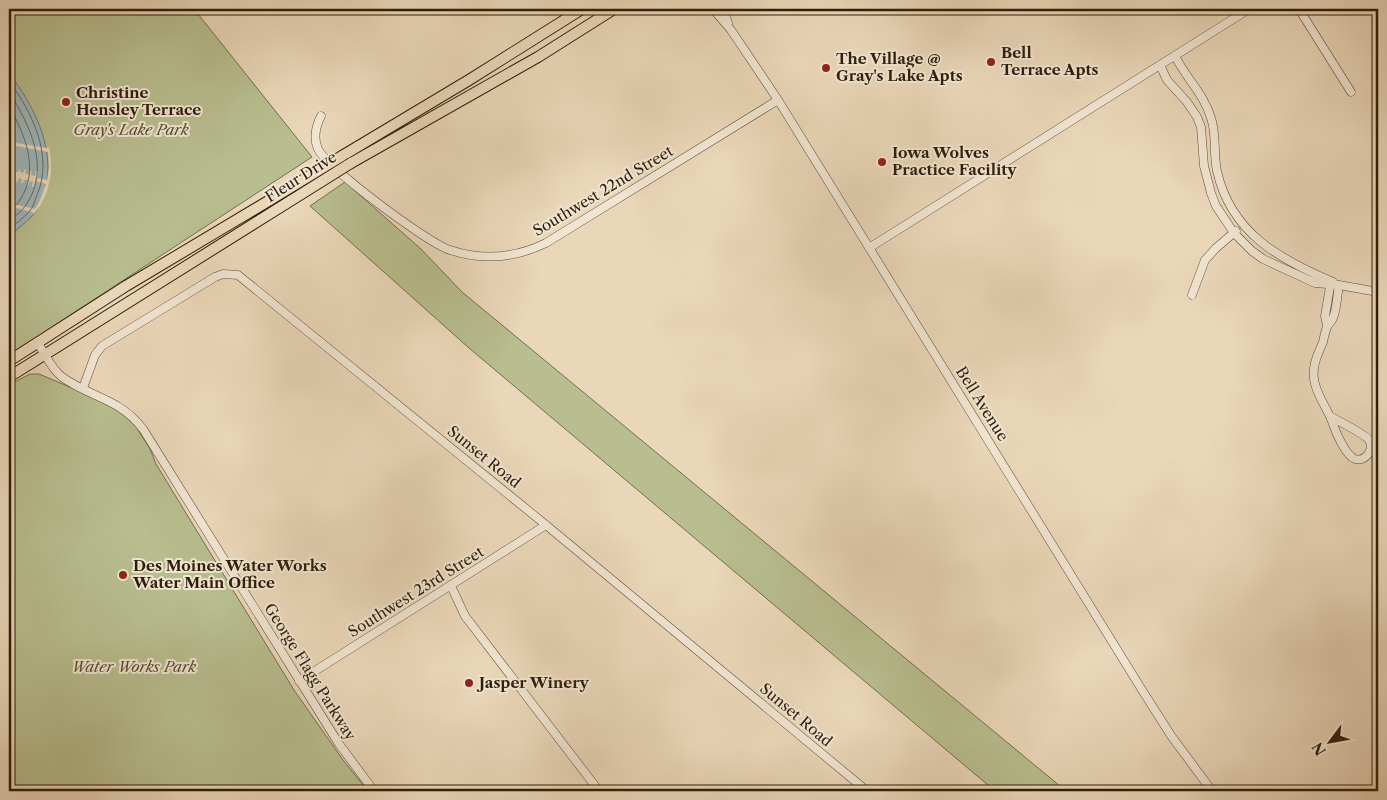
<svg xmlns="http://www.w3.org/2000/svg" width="1387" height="800" font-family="'Libre Caslon Text',serif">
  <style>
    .green { fill: #b8be8f; stroke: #736e4c }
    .water { fill: #9eb6bb; stroke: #717974 }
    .pier { fill: #ead7b9 }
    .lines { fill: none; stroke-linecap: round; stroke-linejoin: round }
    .shore { stroke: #666a62; stroke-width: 1 }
    .minor-casing { stroke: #5d4c35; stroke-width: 9 }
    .major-casing { stroke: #2e1e09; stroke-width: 12 }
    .minor { stroke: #f1e5d2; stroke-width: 8 }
    .major { stroke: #ead7b9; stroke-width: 10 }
    .major-bridge-casing { stroke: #2e1e09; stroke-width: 12; stroke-linecap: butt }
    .major-bridge { stroke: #ead7b9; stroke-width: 10 }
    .poi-dot { fill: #8f2418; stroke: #f1e5d2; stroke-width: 2 }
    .labels { text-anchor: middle; stroke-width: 4; stroke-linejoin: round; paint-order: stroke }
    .poi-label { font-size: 15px; font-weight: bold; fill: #2e1e09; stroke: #f1e5d2; text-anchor: start }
    .park-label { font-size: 15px; font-style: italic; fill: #574e31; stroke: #f1e5d2 }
    .street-label { font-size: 15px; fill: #2e1e09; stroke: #f1e5d2 }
  </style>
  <rect width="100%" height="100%" fill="#ead7b9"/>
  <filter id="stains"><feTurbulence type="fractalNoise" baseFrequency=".004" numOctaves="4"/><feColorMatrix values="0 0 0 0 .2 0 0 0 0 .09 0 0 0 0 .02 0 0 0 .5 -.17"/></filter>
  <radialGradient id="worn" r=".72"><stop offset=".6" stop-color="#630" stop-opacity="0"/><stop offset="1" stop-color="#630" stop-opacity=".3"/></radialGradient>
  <path class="green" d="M9,9H194L312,157L9,355Z
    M345,182L421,249L462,292L1066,791H995L469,348L310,206Z
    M30,374H39L103,401L119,409L135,425L150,449L156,464L294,690L343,760L368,791H9V385Z"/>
  <path class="water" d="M9,73C39,112 64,166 35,213C31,218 15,231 9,236Z"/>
  <path class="pier" d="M16,143L47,148L49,147L51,158V174L47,192L40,206L34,214L32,212L9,206V203L35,209L40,200L46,184L35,181L34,187H32L33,182L30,181L28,186H27L28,180H24L23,183H21L22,179L19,178L17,182H16V172H18L20,168V172L23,173L25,169L26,170L25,174H29L32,170L31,175L35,176L36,171H38L37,178L47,180L49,167L48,152L16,146Z"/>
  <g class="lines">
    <path class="shore" d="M9,81C32,112 54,156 37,195C35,200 33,208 29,212C23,218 16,224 9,229
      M9,92C30,125 51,168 26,205C22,211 14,217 9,221
      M9,106C25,135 40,169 20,200C18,204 12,207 9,211"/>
    <g class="minor-casing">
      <path id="minor" d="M713,9L731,30L778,100L1142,690L1172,737L1212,791
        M723,9L728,23
        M1299,9L1351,92
        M1175,56C1186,78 1204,94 1211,118C1217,135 1213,153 1217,171C1231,233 1279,259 1333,282
        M1160,65L1167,80L1187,102L1197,117L1201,127L1204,166L1211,193L1216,206L1234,233L1252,251L1263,259L1315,283L1339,285L1378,292
        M321,116C316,126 313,138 318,149C327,168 429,244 450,250C483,261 515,258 546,243L778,100
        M869,248L1249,9
        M1192,295L1205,260L1216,248L1236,231
        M1327,326L1325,316L1331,281
        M37,342C45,353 51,369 62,377C91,398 118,397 143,429L339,744L374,791
        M83,388L95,355L102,346L215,277L223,274L238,275L546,525L867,791
        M1330,416C1338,421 1365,434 1369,440C1375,450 1365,462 1355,459C1346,456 1336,433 1333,424C1328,408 1316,396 1314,379C1312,365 1318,354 1323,342C1324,337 1325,332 1327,327C1328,324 1332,322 1333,318C1337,309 1337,295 1339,285
        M451,586L465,616L599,791
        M299,681L546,525"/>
    </g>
    <g class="major-casing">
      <path id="major" d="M342,156L469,80L582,9
        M351,163L538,57L614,9
        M9,361L126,286L270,200
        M9,377L279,208"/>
    </g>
    <use href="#minor" class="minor"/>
    <use href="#major" class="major"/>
    <g class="major-bridge-casing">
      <path id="major-bridge" d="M270,200L342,156
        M279,208L351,163"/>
    </g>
    <use href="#major-bridge" class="major-bridge"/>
  </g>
  <g class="poi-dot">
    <circle cx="991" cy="62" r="5"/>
    <circle cx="826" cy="68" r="5"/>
    <circle cx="66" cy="102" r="5"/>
    <circle cx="882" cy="162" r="5"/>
    <circle cx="123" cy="575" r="5"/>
    <circle cx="469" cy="683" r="5"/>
  </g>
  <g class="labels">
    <g class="poi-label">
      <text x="1001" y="58">Bell<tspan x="1001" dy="17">Terrace Apts</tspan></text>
      <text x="836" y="64">The Village @<tspan x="836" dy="17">Gray's Lake Apts</tspan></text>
      <text x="76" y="98">Christine<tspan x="76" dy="17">Hensley Terrace</tspan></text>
      <text x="892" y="158">Iowa Wolves<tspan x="892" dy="17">Practice Facility</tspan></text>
      <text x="133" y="571">Des Moines Water Works<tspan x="133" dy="17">Water Main Office</tspan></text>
      <text x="479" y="688">Jasper Winery</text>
    </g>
    <g class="park-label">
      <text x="131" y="135">Gray's Lake Park</text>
      <text x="134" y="672">Water Works Park</text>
    </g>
    <g class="street-label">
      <text transform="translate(301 177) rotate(-32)" y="5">Fleur Drive</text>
      <text transform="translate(603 191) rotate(-31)" y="5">Southwest 22nd Street</text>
      <text transform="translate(982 404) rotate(58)" y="5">Bell Avenue</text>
      <text transform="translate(484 457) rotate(39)" y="5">Sunset Road</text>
      <text transform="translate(416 592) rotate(-32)" y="5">Southwest 23rd Street</text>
      <text transform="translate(310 672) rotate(58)" y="5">George Flagg Parkway</text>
      <text transform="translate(796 715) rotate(40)" y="5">Sunset Road</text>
    </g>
  </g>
  <rect width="1387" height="800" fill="none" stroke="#ead7b9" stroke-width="30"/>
  <rect x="10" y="10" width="1367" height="780" fill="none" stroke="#2e1e09" stroke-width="2.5"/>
  <rect x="15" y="15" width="1357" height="770" fill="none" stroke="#2e1e09"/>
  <g transform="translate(1330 742) rotate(238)" stroke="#f1e5d2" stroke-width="4" paint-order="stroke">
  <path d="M0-4L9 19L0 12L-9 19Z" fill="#2e1e09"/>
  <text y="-8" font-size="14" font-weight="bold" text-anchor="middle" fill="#2e1e09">N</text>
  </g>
  <rect width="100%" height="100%" filter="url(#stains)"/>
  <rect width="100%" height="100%" fill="url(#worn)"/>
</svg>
